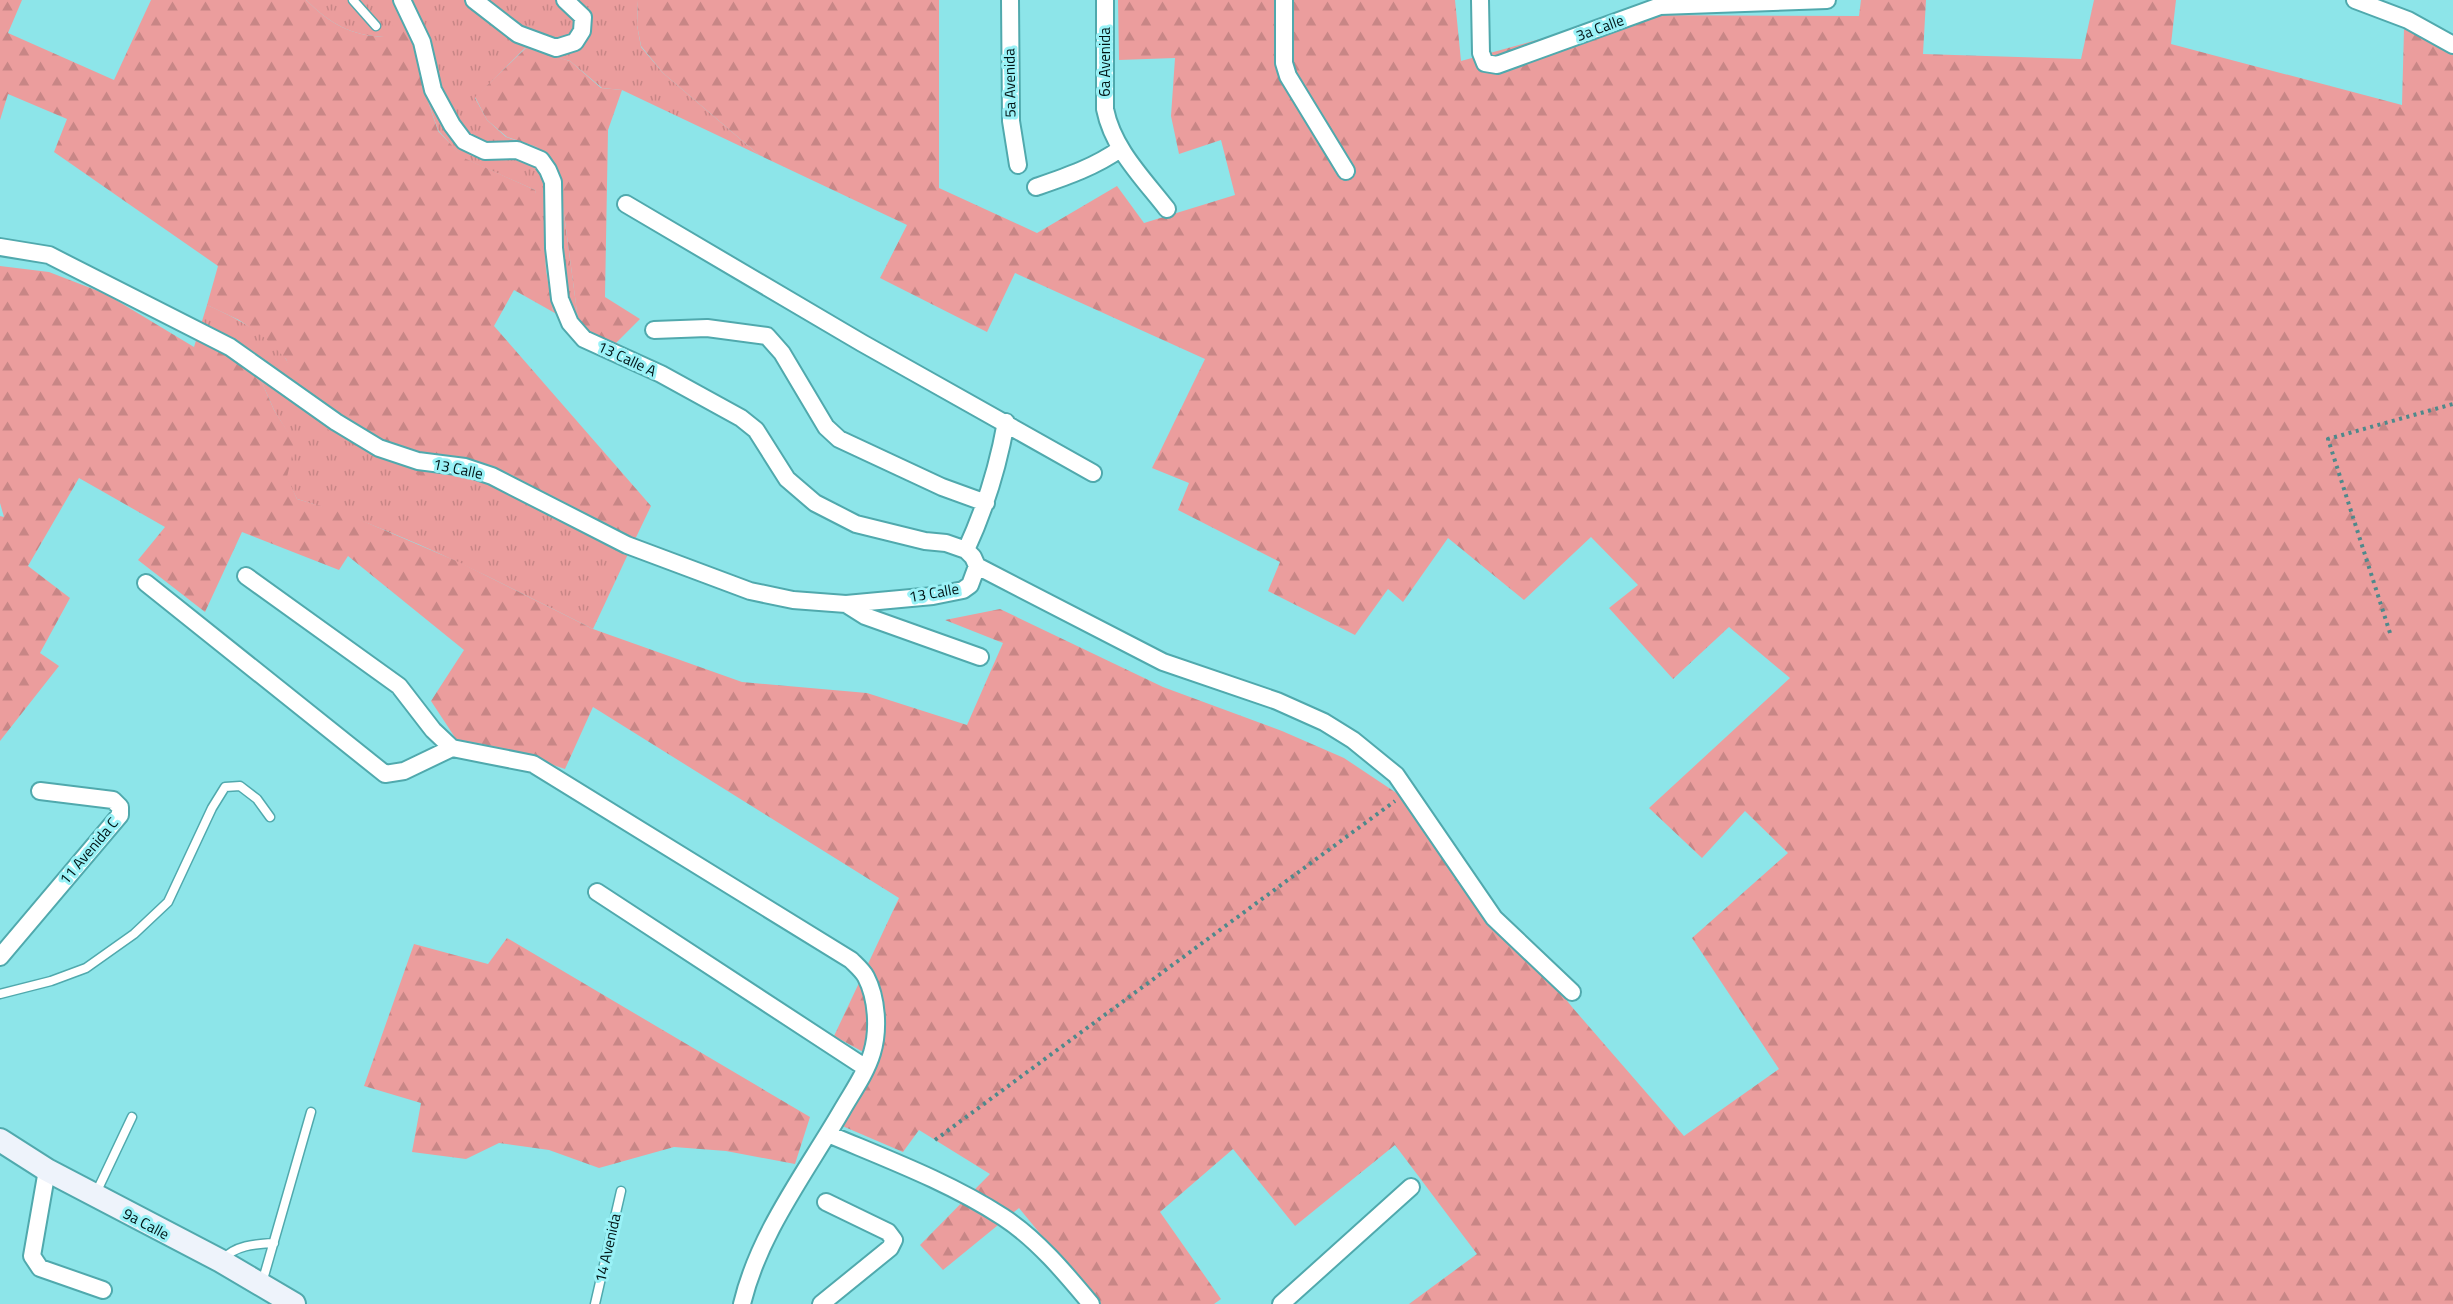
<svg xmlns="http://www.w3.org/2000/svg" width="2453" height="1304" font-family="'Titillium Web',sans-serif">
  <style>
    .grass { fill: url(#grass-tufts) }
    .forest { fill: url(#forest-firs) }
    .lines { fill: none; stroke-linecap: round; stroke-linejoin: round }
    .lane-casing { stroke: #50a9ad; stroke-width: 11 }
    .street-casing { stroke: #50a9ad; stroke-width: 20 }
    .secondary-casing { stroke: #50a9ad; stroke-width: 26 }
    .path { stroke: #4f898b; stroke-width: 4; stroke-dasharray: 3 4.5; stroke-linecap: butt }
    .lane { stroke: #fff; stroke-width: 8 }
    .street { stroke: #fff; stroke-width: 16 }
    .secondary { stroke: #eef3fb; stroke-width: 22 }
    .labels { text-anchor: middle; stroke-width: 6; stroke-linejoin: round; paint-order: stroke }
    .street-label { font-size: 15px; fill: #001415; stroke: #9af2f7 }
  </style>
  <defs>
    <pattern id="grass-tufts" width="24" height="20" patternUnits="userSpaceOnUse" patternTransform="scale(1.5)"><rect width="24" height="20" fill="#eb9d9d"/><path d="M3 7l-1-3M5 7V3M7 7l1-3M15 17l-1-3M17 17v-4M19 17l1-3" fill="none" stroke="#c88686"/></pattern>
    <pattern id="forest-firs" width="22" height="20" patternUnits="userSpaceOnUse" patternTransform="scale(1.5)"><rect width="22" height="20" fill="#eb9d9d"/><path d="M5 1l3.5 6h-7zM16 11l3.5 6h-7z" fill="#c88686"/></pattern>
  </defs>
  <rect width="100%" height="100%" fill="#8de5e9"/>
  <path class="grass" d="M306,0H638L637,25L641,47L663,73L759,155L622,90L602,88L570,61L525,48L475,98L487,120L506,137L537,147L554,163L561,191L579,327L553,312L535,190L463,158L438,130L423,86L384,37C349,35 331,24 306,0Z
    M207,305C230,315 275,337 287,361C292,370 294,382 298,392L474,474L629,552L593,629C497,581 401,530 297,499L286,477L294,443L274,410L260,378L194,347Z"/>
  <path class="forest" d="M0,0H22L8,33L114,80L151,0H306C331,24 349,35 384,37L397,19L410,33L423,86L438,131L464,158L535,190L543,220L546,270L553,312L514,290L494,326L651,506L629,552L474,474L421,476L385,463L335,434L312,419L298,392L286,359L265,338L239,320L207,305L218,266L54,152L67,119L8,94L0,120Z
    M638,0H939V188L1037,233L1117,186L1144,223L1235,195L1221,140L1179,154L1171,116L1175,58L1119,60L1118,0H1455L1461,61L1627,15L1859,16L1861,0H1926L1923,54L2081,59L2094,0H2176L2171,44L2402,105L2404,29L2453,51V1304H1409L1477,1254L1395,1145L1295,1226L1233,1149L1160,1212L1221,1299L1214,1304H1098L1019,1208L943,1270L920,1245L990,1174L919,1130L903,1152L840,1125L876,1059L834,1036L899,898L593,707L565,769L502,748L456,739L431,701L464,650L348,556L339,570L242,532L205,612L138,560L165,527L79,478L28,566L70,598L40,653L59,666L0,741V516L4,517L0,503V266L49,272L106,294L194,347L231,352L260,378L274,410L295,443L287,477L297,499L342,512L461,563L593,629L742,682L867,693L967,725L1003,643L945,620L1000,609L1163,687L1282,731L1344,758L1407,800L1572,1007L1684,1136L1779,1069L1692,938L1788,853L1745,811L1702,858L1649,808L1790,678L1729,627L1673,679L1609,608L1638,585L1591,537L1524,600L1448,538L1403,602L1388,589L1355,635L1268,591L1280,562L1178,510L1189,483L1152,468L1205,359L1015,273L987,332L880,278L907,225L759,155L663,73L641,46L637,25Z
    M526,48L570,61L601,88L622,90L608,130L605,297L640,319L613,346L579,327L561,191L554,163L537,147L507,137L487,120L475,97Z
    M507,938L810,1117L795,1164L726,1151L674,1147L599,1168L549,1150L499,1143L466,1159L412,1152L421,1103L364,1086L414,944L488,964Z"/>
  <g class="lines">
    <g class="lane-casing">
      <path id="lane" d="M353,0L376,26
        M0,994L51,981L86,968L134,934L168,902L212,808L225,787L240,786L257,799L270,817
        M96,1193L132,1117
        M222,1260C235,1245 255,1244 274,1243
        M262,1283L311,1112
        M595,1304L621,1191"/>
    </g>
    <g class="street-casing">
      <path id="street" d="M402,0L422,42L433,90L452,125L464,141L485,151L517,150L541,160L548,170L553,182L554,248L560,299L570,323L584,339L661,374L741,418L756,430L787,479L815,503L856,524L925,541L946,543L966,550
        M474,0L518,34L556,48L575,42L582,31L583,17L565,0
        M1010,0L1011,121L1018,165
        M1105,0V109C1113,149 1143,178 1167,209
        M1284,0V63L1288,76L1346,171
        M1480,0L1481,53L1485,63L1497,65L1660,6L1827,0
        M2355,0L2408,20L2453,45
        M1036,187C1065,177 1095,167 1120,149
        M626,204L862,343L1093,473
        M0,247L49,255L230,347L336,422L379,448L418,461L465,467L492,476L627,545L750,591L793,600L846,604L933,596L963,590L970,585L977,566L973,557L966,550C985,509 998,467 1006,422
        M654,330L707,328L767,336L782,353L826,427L839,439L942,487L986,503
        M977,566L1163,662L1277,701L1324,722L1353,740L1396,775L1494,918L1572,992
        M246,576L399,686L433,730L452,748
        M146,583L385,774L404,771L452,748L533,764L851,960C856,965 863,971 866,977C877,998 879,1030 872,1053C866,1073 853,1091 842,1110C806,1172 759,1233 742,1304
        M846,604L865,616L980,657
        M597,892L866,1068
        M0,957L120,815V807L113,800L40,791
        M828,1134C887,1159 949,1182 1003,1217C1037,1239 1066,1274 1091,1304
        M47,1170L32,1256L40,1268L103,1290
        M821,1304L890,1248L894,1240L888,1232L826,1202
        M1281,1304L1411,1187"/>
    </g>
    <g class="secondary-casing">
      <path id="secondary" d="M0,1140L47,1170L221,1261L294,1304"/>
    </g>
    <path class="path" d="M2390,633L2328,439L2453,404
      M935,1140L1395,801"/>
    <use href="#lane" class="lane"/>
    <use href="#street" class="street"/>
    <use href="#secondary" class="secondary"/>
  </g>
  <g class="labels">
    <g class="street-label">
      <text transform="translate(1600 28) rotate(-20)" y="5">3a Calle</text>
      <text transform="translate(1105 62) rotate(-90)" y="5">6a Avenida</text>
      <text transform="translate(1010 83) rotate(-91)" y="5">5a Avenida</text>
      <text transform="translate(627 359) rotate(25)" y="5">13 Calle A</text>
      <text transform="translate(458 469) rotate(12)" y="5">13 Calle</text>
      <text transform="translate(934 593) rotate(-10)" y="5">13 Calle</text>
      <text transform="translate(89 851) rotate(-50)" y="5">11 Avenida C</text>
      <text transform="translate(146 1224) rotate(28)" y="5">9a Calle</text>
      <text transform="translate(608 1248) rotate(-77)" y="5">14 Avenida</text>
    </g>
  </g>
</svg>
